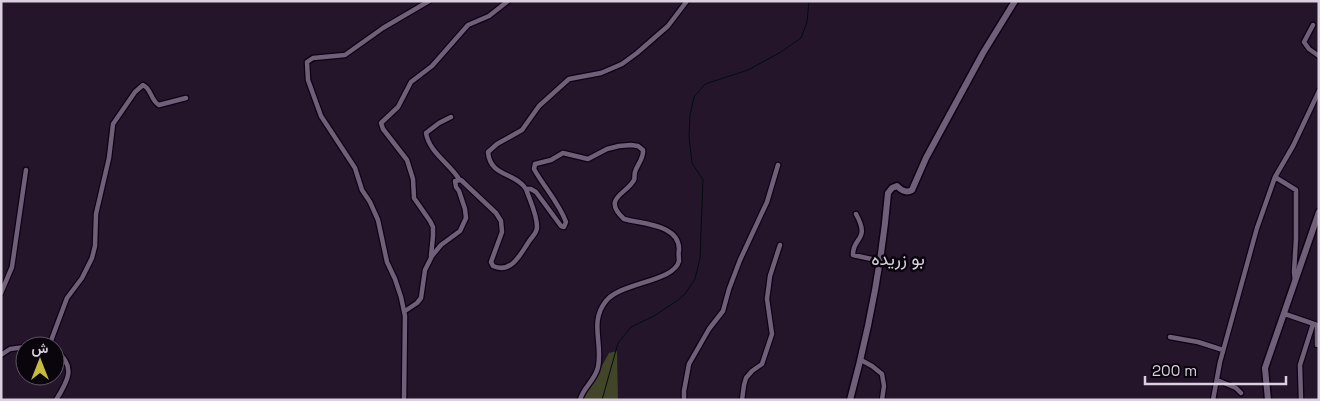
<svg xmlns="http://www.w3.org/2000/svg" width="1320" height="401" font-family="'Space Grotesk',Vazirmatn,sans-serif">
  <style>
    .forest { fill: #424527 }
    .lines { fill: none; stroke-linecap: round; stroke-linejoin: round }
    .stream { stroke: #000d11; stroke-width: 1 }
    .street-casing { stroke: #0d0213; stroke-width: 7 }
    .secondary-casing { stroke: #0d0213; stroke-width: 9 }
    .street { stroke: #715f79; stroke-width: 4.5 }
    .secondary { stroke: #715f79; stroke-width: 6 }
    .labels { text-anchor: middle; stroke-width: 5; stroke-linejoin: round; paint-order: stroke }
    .quarter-label { font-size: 18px; fill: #dad0df; stroke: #0a050d }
  </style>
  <rect width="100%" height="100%" fill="#24152b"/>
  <path class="forest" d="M617,351L618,400H583L609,353Z"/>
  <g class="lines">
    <path class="stream" d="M602,400L618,343L631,327L654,316L678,300L685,294L695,279L700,258L703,180L692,163L689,137L690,115L694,97L705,84L748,70L781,52L801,38L807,22L809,1"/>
    <g class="street-casing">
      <path id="street" d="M1313,25L1304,42L1309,49L1319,56
        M451,117L439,123L426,133C429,152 450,164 459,179
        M1275,177L1296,190V239L1294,272L1295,281
        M856,214C871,241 852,237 853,255L881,261
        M431,256L433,236V227L430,221L414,198L413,179L407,160L383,129L381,123L398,107L411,82L432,66L468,25L489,16L508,1
        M1,293L12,267L26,170
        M405,311L417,303L421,298L425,270L432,256L441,245L460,231L466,218L465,209L459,191L456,187L455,181L461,180L496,213L501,221L502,232L491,262L493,266C511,274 520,255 528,243C531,237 537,234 537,227C537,214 530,201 526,189
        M1285,314L1317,325
        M1317,325V345
        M1170,337L1198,342L1223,350
        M33,346H44
        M49,346L67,298L82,278L92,258L95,246L96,214L109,158L113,124L135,92L143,85C151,88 151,101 159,105L186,98
        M55,350C77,366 68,381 56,400
        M1,355L10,349L25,347
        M861,360L872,366L882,374L884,386L882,400
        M1217,380L1236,388L1241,393
        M404,400L405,316L401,297L395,279L387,262L378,220L370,202L362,190L355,168L321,116L308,80L307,62L313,58L345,55L383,28L429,1
        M580,400C583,387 595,381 598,367C603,343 589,322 606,301C621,282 674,282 679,261C679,258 678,253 679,250C680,224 641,224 624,219C601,198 627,194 634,180C635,178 634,175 635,172C637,165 644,158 643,150L638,146L631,145L619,146L607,149L588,159L563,153L551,160L535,164L534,169C544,187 559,203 566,222L564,227L561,226L536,192L531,189H526C515,172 490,177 488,152L497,144L522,130L539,106L569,79L601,73L622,64L637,53L668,26L687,1
        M684,400V391L689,364L709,329L723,311L729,289L740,260L767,202L778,165
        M742,400L744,385L746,378L752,371L762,364L772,334L767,299L770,276L780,245
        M1213,400L1220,362L1257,228L1275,177L1293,146L1319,91
        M1301,400L1300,365L1313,324"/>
    </g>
    <g class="secondary-casing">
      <path id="secondary" d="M850,400C869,330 882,265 888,193L892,188L897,186C901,190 906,194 912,190L926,158L983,53L1015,1
        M1268,400L1265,368L1319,212"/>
    </g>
    <use href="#street" class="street"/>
    <use href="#secondary" class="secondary"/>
  </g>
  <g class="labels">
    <g class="quarter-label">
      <text x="898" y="265">بو زريده</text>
    </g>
  </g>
  <rect width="1320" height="401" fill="none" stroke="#dad0df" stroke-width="5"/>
  <g transform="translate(40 361)"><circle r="24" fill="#0a050d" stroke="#5d5661"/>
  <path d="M0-4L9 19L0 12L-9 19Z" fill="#c5bc3d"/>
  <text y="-8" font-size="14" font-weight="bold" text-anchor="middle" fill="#dad0df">ش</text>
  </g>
  <path d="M1145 376v8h141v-8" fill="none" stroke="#dad0df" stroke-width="2.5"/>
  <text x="1152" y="376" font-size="15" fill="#dad0df" stroke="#0a050d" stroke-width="4" paint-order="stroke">200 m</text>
</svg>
